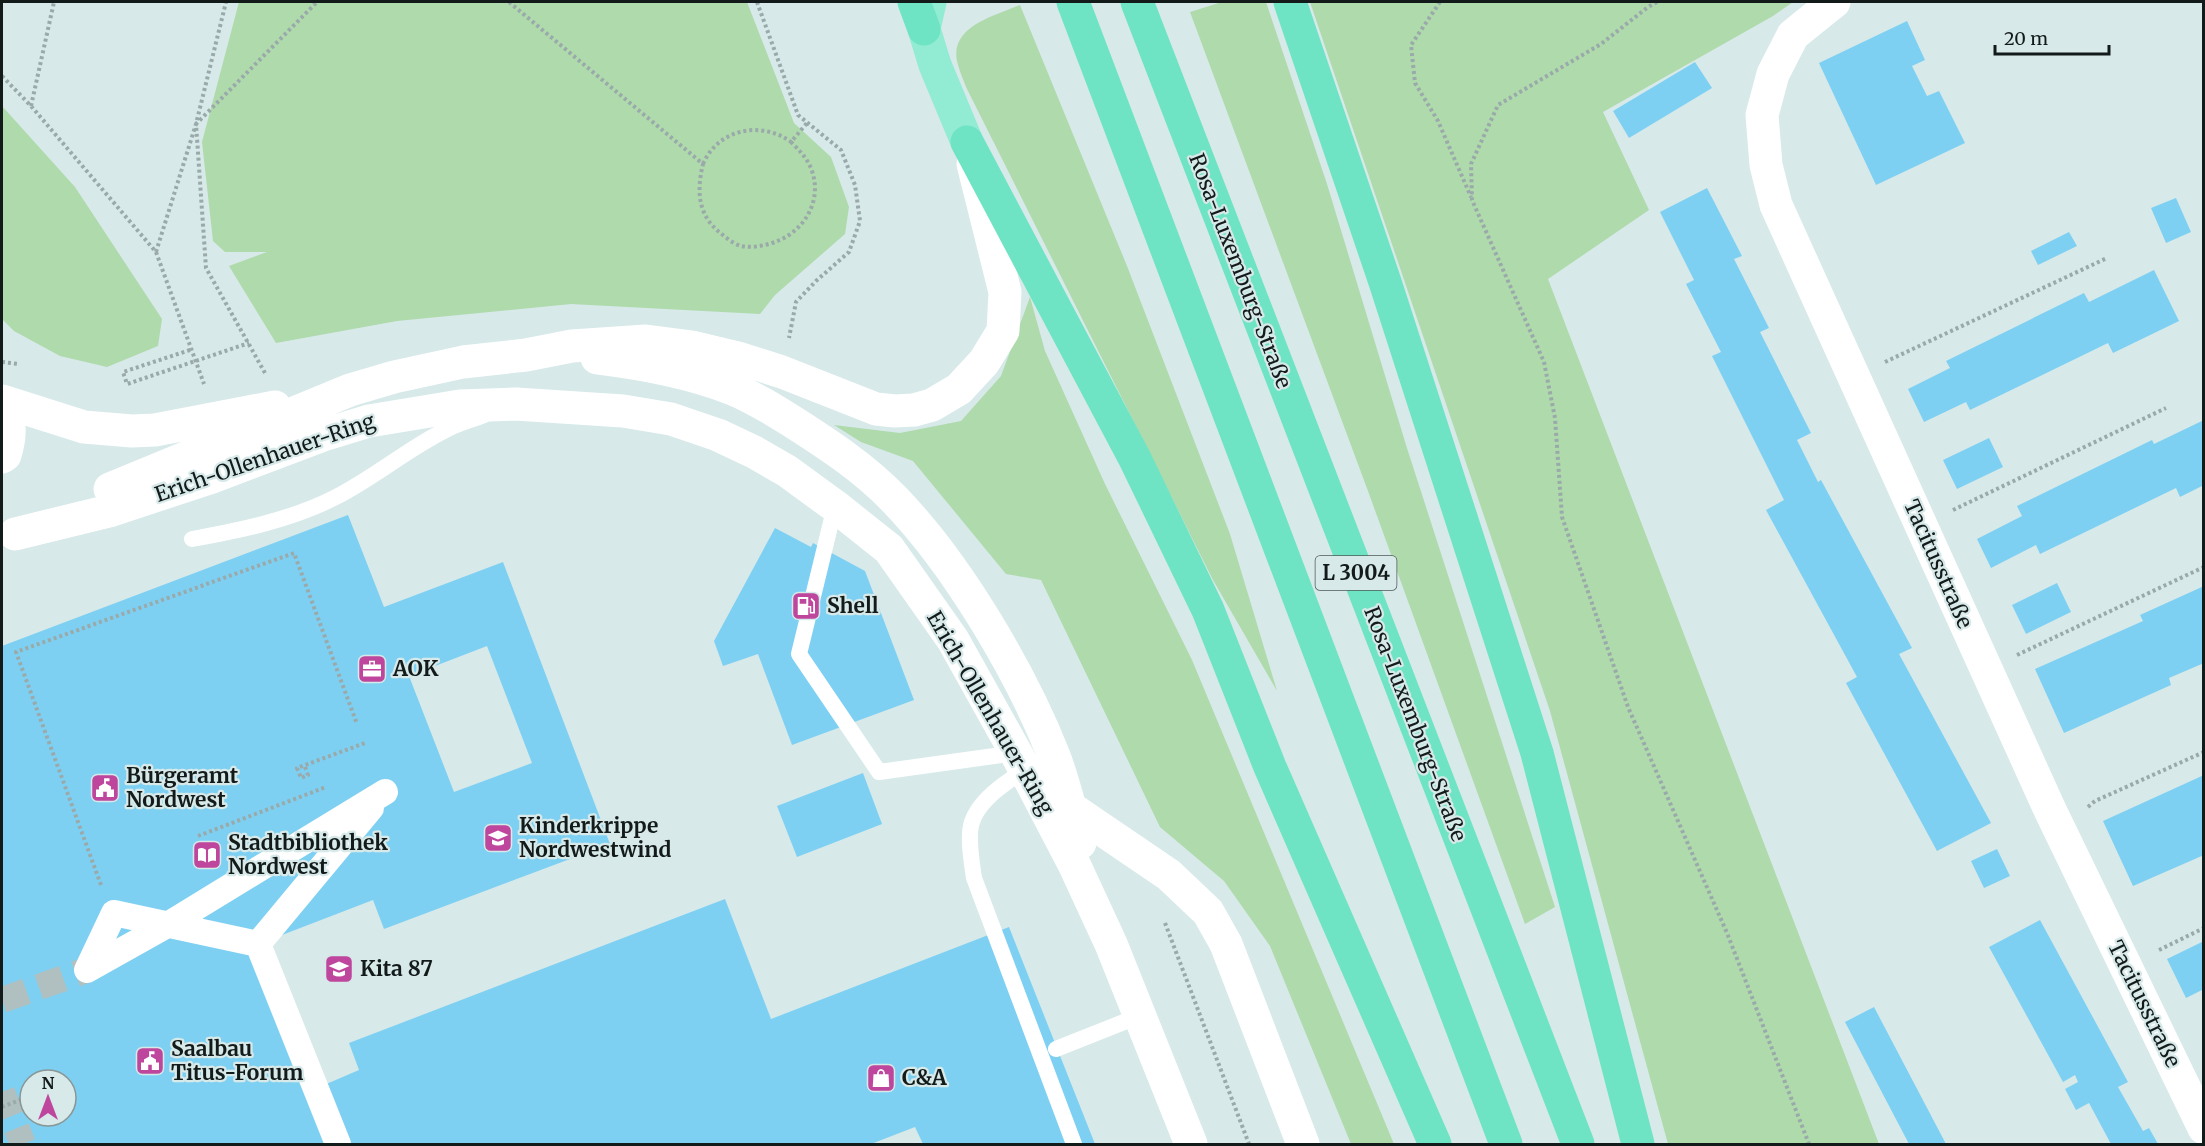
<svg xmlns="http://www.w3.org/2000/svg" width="2205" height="1146" font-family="Merriweather,serif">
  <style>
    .green { fill: #afdaac }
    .building { fill: #7ed0f3; fill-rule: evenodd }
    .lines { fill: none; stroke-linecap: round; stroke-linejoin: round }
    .pedestrian-tunnel { stroke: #b0c0c0; stroke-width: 26; stroke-dasharray: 26 13; stroke-linecap: butt }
    .path { stroke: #9aa9a9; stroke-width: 4; stroke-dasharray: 3 3; stroke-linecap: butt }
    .service { stroke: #fff; stroke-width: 16 }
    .pedestrian { stroke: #fff; stroke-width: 26 }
    .minor { stroke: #fff; stroke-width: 33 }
    .secondary { stroke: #fff; stroke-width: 33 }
    .primary { stroke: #92ebd3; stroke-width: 33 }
    .trunk { stroke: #6ee4c4; stroke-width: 33 }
    .labels { text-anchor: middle; stroke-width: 4.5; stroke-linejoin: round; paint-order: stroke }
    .shield { fill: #d7e9e9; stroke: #4e5858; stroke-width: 1.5 }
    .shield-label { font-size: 20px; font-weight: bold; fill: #131a1a }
    .street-label { font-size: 21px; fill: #131a1a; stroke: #d7e9e9 }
    .poi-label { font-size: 21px; font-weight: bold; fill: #131a1a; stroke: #d7e9e9; text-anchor: start }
  </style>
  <rect width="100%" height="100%" fill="#d7e9e9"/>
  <path class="green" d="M239,2H747L794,123L831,157L849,207L845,234L775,295L760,314L571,304L397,321L276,343L229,266L267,252H225L213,241L202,142Z
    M1222,2H1266L1327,184L1406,445L1555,907L1525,924L1368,491L1190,12Z
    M1310,2H1793L1773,16L1603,112L1649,210L1548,279L1879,1144H1668L1550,711Z
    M1020,5L1127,266L1230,534L1277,691L1213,580L966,87C963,79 959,70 957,61C950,26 995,16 1020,5Z
    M2,106L75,187L162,319L158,346L107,367L60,356L14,331L2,319Z
    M1030,297L1045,351L1105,484L1192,660L1394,1144H1351L1270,946L1224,881L1160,827L1041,580L1006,574L913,461L861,442L834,425L900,433L961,421L1001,376Z"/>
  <path class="building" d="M1907,21L1925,60L1912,66L1927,96L1939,91L1965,143L1876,185L1819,63Z
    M1695,62L1712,88L1629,138L1613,111Z
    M1707,188L1742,256L1734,259L1769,328L1760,332L1811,433L1797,440L1818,482L1821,480L1912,648L1899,654L1991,823L1937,851L1846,683L1857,677L1766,510L1784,500L1712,356L1721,352L1686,284L1694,280L1660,212Z
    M2176,198L2191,232L2166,243L2151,208Z
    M2069,232L2077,246L2038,265L2031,251Z
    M2154,270L2179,321L2113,353L2108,343L1970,410L1966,402L1924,422L1908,389L1950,368L1946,361L2084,293L2089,302Z
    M2204,420V485L2180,497L2176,488L2040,554L2036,545L1991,568L1977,539L2022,516L2017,506L2152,440L2154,444Z
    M1989,438L2003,467L1957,489L1943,460Z
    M348,515L384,607L503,562L610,844L384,929L373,900L269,940L324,1085L359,1070L349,1043L725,899L771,1019L1009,927L1095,1144H923L915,1127L871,1144H2V646ZM487,646L532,763L454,792L409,676ZM30,1080H66V1116H30Z
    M775,528L811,547L813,543L865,571L914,700L792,745L758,654L723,666L714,641Z
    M2057,583L2071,612L2026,634L2012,605Z
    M2204,586V663L2169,678L2171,685L2064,733L2035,669L2143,621L2140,615Z
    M863,773L882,824L797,857L777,806Z
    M2204,775V855L2133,886L2103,821Z
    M1997,849L2010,876L1984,888L1971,861Z
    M2040,920L2128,1082L2118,1087L2143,1131L2149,1128L2158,1144H2111L2089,1103L2076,1110L2065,1089L2078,1082L2075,1075L2063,1082L1989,947Z
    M2204,941V989L2186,998L2167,959Z
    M1874,1007L1946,1144H1909L1845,1022Z"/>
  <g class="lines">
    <path class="pedestrian-tunnel" d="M2,1000L87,970
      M2,1092L23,1144"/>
    <path class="path" d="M509,2L703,164C697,189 697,213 718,231C724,236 733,244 741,246C752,248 762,246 772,243C802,234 823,203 812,171C808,159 800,151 791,142L807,123
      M757,2L798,115L841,150L855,185L860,221L849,252L816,281L796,302L789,338
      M1440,2L1411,45L1415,83L1438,121L1471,197
      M1657,2L1648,7L1601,44L1498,105L1471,164L1472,200L1544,362L1555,418L1562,517L1628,707L1727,933L1809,1144
      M2,76L31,106L156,252L196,124L226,2
      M31,106L54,2
      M703,164C718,129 761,120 791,142
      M156,252L204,384
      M190,350L123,372L127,384L249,343
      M2,362L19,364
      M1885,362L2107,258
      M265,373L206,268L196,124L317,2
      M1953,510L2166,408
      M2017,655L2204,567
      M305,767L308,775L301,778L297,768L365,743
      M2088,807L2095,801L2204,752
      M198,836L326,787
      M101,885L16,652L294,553L357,724
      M1165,923L1249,1144
      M2159,950L2204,928
      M2,1107L30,1096"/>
    <path class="service" d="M835,506L799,654L879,772L1016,753
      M192,539C241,530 291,520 336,497C377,476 412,445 454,426C463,422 474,419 484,415
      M1026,770C1007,781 979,800 972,822C967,836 972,864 974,878L1074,1144
      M1056,1049L1139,1016"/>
    <path class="pedestrian" d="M258,944L338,1144
      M258,944L371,808
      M87,970L169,924L385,792
      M87,970L114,913L258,944"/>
    <path class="minor" d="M1834,2L1793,35L1773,74L1762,115L1766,165L1776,205L2050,810L2204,1128
      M1069,807L1169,875L1208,912L1226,944L1303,1144"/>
    <path class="secondary" d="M597,358C644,364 689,372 733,389C755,398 774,410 793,422C829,445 864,468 894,499C957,564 1021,672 1054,756C1065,784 1071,815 1080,843
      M2,401L84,427L132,431L155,430L275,407
      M2,404C11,422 11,435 5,455L2,457
      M110,489L350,390L394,377L463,362L526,355L572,346L646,341L692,347L738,358L782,372L876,409L895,411L914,410L932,405L959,389L984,362L1003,331L1005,292L973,164
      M15,534L109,511L212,477L323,435L369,421L460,406L516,404L623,411L671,419L718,435L754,452L787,471L835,506L889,549L953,640L1016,753L1074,864L1111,944L1191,1144"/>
    <path class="primary" d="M930,2L924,29L935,65L967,142"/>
    <path class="trunk" d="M914,2L924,29
      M1073,2L1506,1144
      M1137,2L1578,1144
      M1290,2L1385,282L1537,753L1638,1144
      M967,142L1135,459L1208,610L1270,767L1435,1144"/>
  </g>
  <defs>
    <g id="fuel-square" transform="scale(1.5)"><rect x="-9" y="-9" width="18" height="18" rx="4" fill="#be479d" stroke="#d7e9e9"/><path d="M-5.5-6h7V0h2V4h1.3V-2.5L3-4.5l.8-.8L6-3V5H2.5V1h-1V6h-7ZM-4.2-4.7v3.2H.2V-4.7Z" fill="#fff"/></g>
    <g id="office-square" transform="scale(1.5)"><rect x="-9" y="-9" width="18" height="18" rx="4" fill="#be479d" stroke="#d7e9e9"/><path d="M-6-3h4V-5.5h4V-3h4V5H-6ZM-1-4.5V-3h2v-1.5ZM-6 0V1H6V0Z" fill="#fff"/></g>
    <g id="civic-square" transform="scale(1.5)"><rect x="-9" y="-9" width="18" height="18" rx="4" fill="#be479d" stroke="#d7e9e9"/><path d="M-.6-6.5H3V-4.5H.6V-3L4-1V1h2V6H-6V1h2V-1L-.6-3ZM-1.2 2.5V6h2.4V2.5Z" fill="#fff"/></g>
    <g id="school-square" transform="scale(1.5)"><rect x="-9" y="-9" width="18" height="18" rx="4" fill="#be479d" stroke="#d7e9e9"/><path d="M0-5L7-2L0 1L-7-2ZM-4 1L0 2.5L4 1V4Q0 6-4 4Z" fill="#fff"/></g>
    <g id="library-square" transform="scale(1.5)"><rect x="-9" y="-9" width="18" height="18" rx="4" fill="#be479d" stroke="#d7e9e9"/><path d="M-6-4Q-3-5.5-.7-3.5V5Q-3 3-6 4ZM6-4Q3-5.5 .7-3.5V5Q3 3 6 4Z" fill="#fff"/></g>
    <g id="shop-square" transform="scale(1.5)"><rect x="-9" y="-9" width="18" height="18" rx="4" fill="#be479d" stroke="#d7e9e9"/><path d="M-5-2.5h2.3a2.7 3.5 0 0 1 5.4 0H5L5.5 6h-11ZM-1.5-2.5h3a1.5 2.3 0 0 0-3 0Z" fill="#fff"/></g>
  </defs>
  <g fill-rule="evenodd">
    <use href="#fuel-square" x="806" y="606"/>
    <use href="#office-square" x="372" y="669"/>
    <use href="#civic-square" x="105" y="788"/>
    <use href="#school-square" x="498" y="838"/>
    <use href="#library-square" x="207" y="855"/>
    <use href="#school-square" x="339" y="969"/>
    <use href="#civic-square" x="150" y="1061"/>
    <use href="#shop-square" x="881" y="1078"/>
  </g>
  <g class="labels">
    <rect class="shield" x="1315.5" y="556" width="81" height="34" rx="4.5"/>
    <g class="shield-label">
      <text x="1356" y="580">L 3004</text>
    </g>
    <g class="street-label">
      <text transform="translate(1240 271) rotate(69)" y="7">Rosa-Luxemburg-Straße</text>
      <text transform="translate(265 458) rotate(-19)" y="7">Erich-Ollenhauer-Ring</text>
      <text transform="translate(1938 564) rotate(66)" y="7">Tacitusstraße</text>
      <text transform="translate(990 713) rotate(60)" y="7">Erich-Ollenhauer-Ring</text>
      <text transform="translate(1415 724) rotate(69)" y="7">Rosa-Luxemburg-Straße</text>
      <text transform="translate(2144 1004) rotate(64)" y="7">Tacitusstraße</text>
    </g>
    <g class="poi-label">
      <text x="827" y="613">Shell</text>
      <text x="393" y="676">AOK</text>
      <text x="126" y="783">Bürgeramt<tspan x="126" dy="24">Nordwest</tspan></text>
      <text x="519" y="833">Kinderkrippe<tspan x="519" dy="24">Nordwestwind</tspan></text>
      <text x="228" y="850">Stadtbibliothek<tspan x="228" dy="24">Nordwest</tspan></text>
      <text x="360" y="976">Kita 87</text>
      <text x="171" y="1056">Saalbau<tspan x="171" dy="24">Titus-Forum</tspan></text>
      <text x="902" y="1085">C&amp;A</text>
    </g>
  </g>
  <rect width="2205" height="1146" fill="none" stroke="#131a1a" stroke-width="6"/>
  <g transform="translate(48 1098)"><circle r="28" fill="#d7e9e9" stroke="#899696" stroke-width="1.5"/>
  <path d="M0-4.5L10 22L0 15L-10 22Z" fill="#be479d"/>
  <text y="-9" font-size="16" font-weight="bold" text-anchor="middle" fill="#131a1a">N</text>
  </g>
  <path d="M1995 45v9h114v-9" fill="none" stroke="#131a1a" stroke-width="3"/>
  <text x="2004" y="45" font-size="18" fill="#131a1a" stroke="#d7e9e9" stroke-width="4.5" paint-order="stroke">20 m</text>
</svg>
